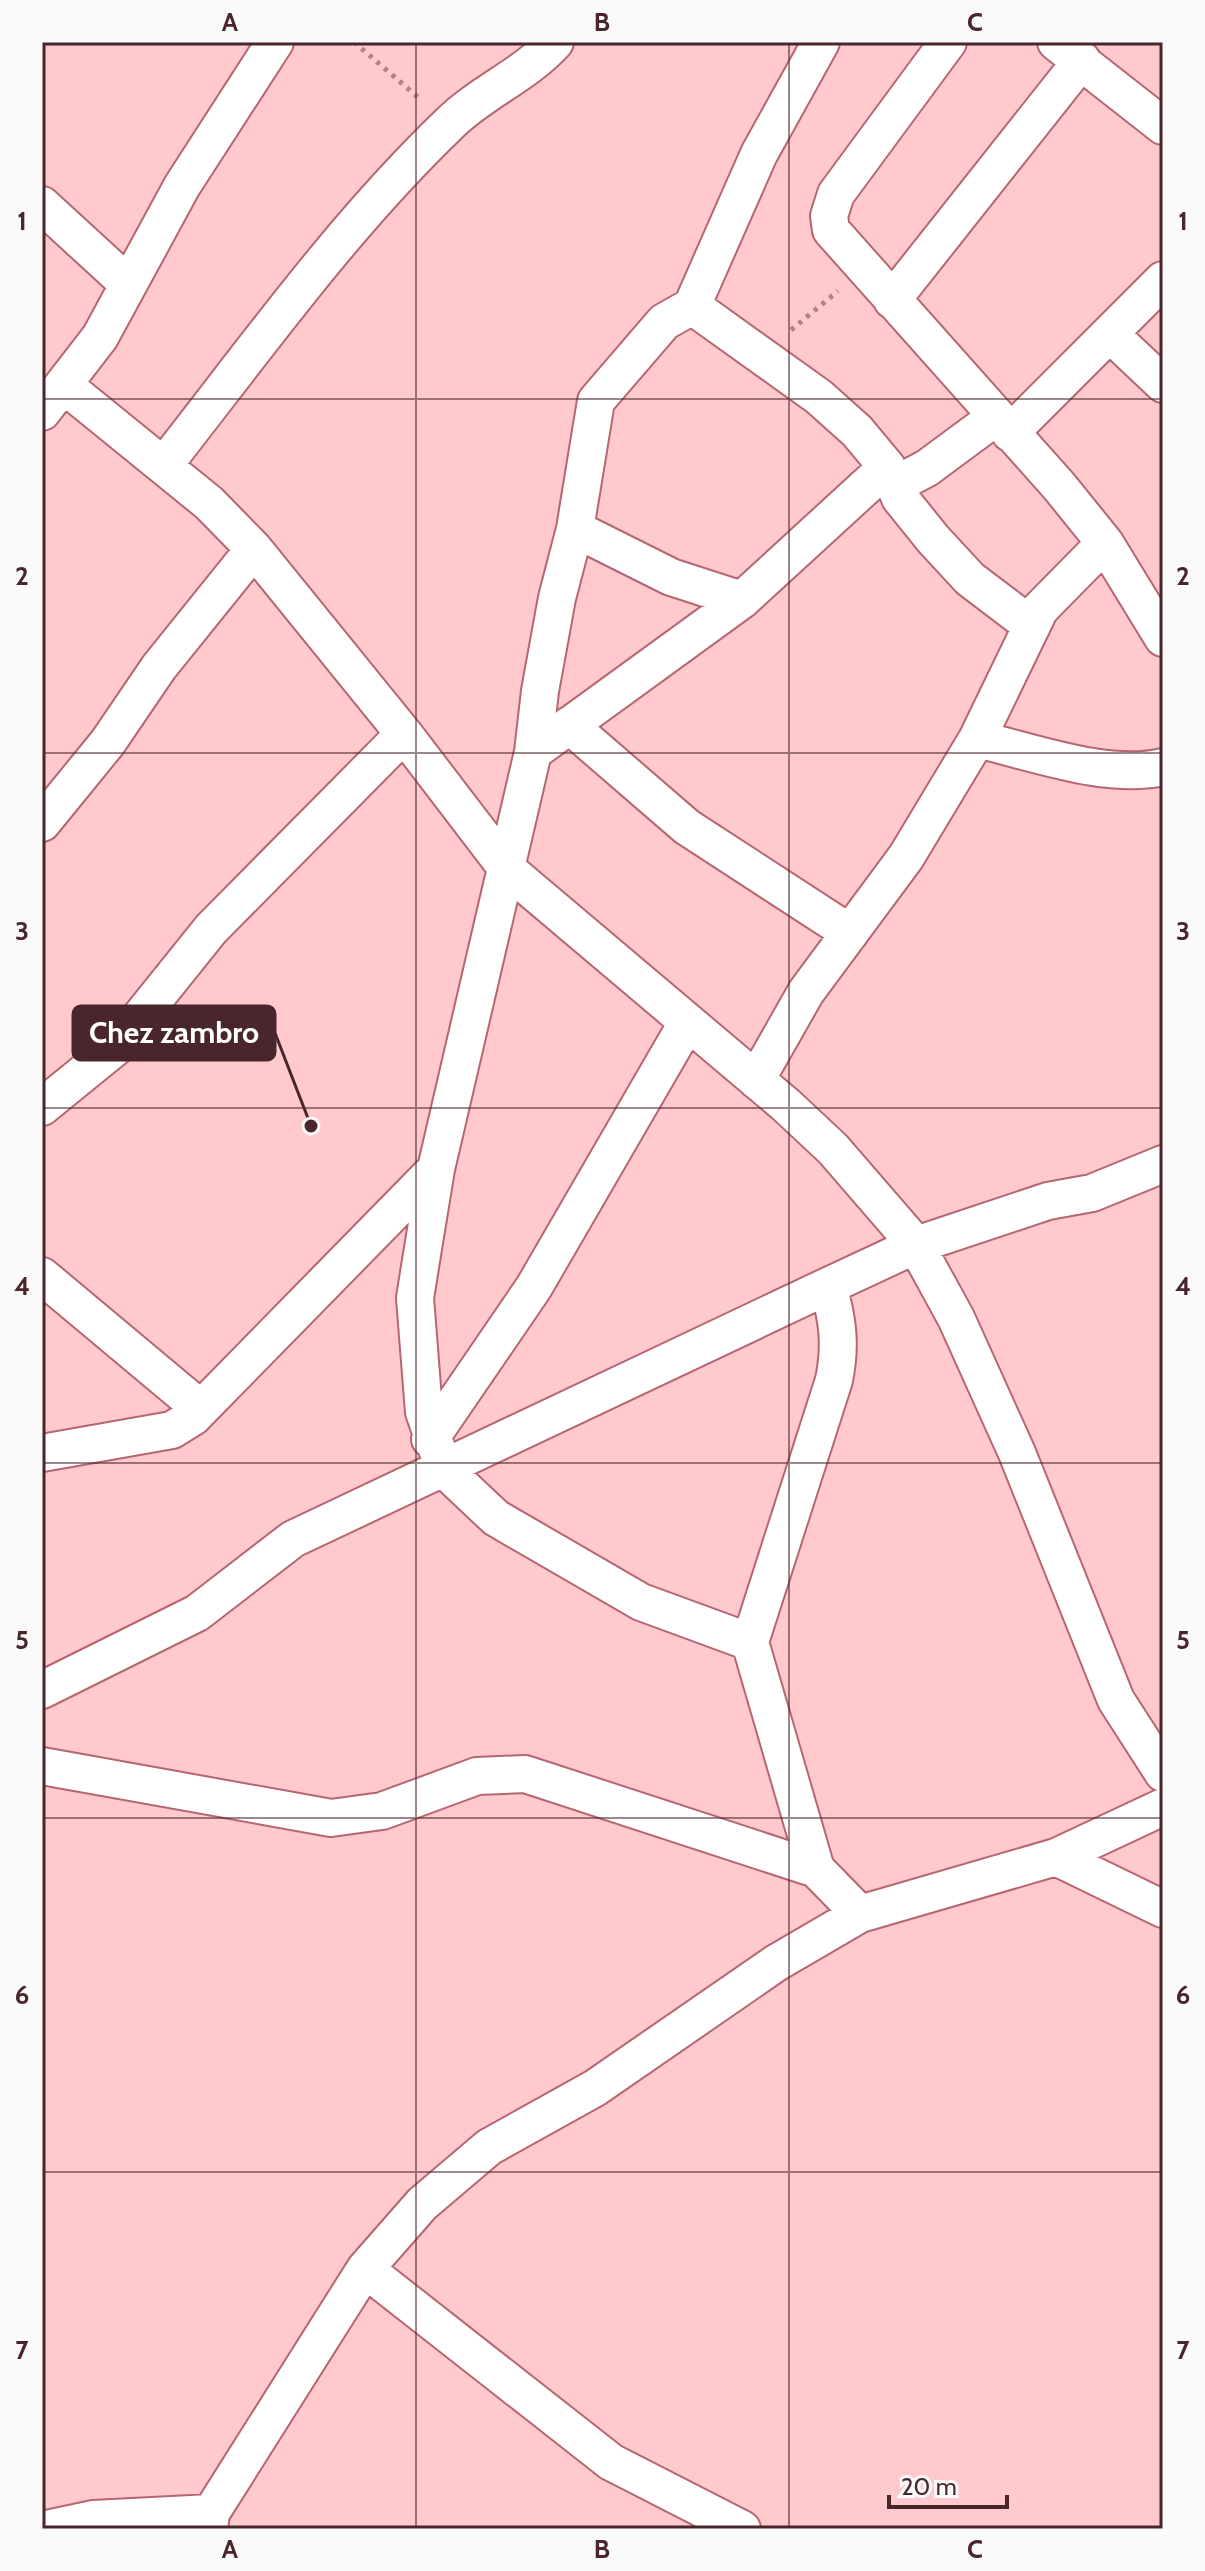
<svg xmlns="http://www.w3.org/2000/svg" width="1205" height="2571" font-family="Cabin,sans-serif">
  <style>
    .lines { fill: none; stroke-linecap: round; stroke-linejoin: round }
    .minor-casing { stroke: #b66671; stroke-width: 40 }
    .path { stroke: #b18388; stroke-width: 5; stroke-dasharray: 4 6; stroke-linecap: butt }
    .minor { stroke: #fff; stroke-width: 36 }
    .grid { fill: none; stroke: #48262b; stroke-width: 2; stroke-opacity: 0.55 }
    .leader { fill: none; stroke: #48262b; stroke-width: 3 }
    .callout-dot { fill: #48262b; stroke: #fafafa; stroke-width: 3 }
    .callout { fill: #48262b; stroke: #48262b; stroke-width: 3 }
    .callout-label { font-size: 30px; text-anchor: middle; font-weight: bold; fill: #fff }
    .neatline { fill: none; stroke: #48262b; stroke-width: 3 }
    .grid-label { font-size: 26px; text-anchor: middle; font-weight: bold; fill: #48262b }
  </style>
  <rect width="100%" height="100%" fill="#ffc9ce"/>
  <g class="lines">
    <g class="minor-casing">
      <path id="minor" d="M948,42L836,194L829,216L831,230L1059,486L1105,543L1163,638
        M1056,42L1163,126
        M42,205L127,283
        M892,300L1082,60
        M692,306L819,397L857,431L887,467L900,498L933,539L970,579L1032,626
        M1110,334L1163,384
        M65,386L209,503L254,549L404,734L508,870L786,1105L833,1149L916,1245L956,1318L1017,1453L1116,1700L1163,1773
        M42,412L100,337L182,186L275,42
        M1010,433L1163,280
        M164,465C256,348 342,227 449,124C481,92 524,76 555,42
        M895,485L927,468L996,417
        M575,529L671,577L742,600
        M569,725L687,827L850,933
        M977,739C1033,752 1107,780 1163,767
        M533,752L742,600L887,467
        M42,823L108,742L159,667L254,549
        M756,1080L806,992L906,857L977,739L1040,609L1105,543
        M42,1107L117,1046L211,929L404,734
        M42,1276L201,1409
        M430,1439L534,1287L687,1023
        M42,1453L172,1430L193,1417L436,1169
        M750,1642L641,1602L496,1518L444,1469L424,1412L415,1298L425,1236L436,1169L533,752L540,691L557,598L575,529L596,401L664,322L692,306L759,154L821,42
        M42,1690L197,1613L293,1539L828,1286L916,1245L1048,1201L1092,1193L1163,1164
        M42,1766L331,1818L382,1811L477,1776L525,1774L816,1869L860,1914
        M1056,1857L1163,1909
        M816,1869L750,1642L834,1380C841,1346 838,1320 828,1286
        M365,2269L611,2462L742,2529
        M46,2529L93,2519L211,2513
        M209,2529L211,2513L365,2269L422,2204L489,2147L595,2088L776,1963L860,1914L1056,1857L1163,1807"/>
    </g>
    <path class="path" d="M354,42L420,99
      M791,330L838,291"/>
    <use href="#minor" class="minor"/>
  </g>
  <path class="grid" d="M416,42V2529M789,42V2529M42,399H1163M42,753H1163M42,1108H1163M42,1463H1163M42,1818H1163M42,2172H1163"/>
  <path class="leader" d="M311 1126L275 1033"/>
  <circle class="callout-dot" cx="311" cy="1126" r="8"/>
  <rect class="callout" x="73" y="1006" width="202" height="54" rx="8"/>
  <g class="callout-label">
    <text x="174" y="1043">Chez zambro</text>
  </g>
  <rect width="1205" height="2571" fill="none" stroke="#fafafa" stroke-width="88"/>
  <path d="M889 2495v12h118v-12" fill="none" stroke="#48262b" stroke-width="4"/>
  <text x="901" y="2495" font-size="24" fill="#48262b" stroke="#fafafa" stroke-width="6" paint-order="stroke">20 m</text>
  <rect x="44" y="44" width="1117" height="2483" class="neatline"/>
  <g class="grid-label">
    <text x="230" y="31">A</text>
    <text x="602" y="31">B</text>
    <text x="975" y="31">C</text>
    <text x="22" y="230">1</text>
    <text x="1183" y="230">1</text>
    <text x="22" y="585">2</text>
    <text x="1183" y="585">2</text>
    <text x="22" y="940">3</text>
    <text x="1183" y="940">3</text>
    <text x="22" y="1295">4</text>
    <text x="1183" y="1295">4</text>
    <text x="22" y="1649">5</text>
    <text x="1183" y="1649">5</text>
    <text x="22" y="2004">6</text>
    <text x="1183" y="2004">6</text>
    <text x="22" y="2359">7</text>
    <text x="1183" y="2359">7</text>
    <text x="230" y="2558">A</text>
    <text x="602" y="2558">B</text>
    <text x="975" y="2558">C</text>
  </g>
</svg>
